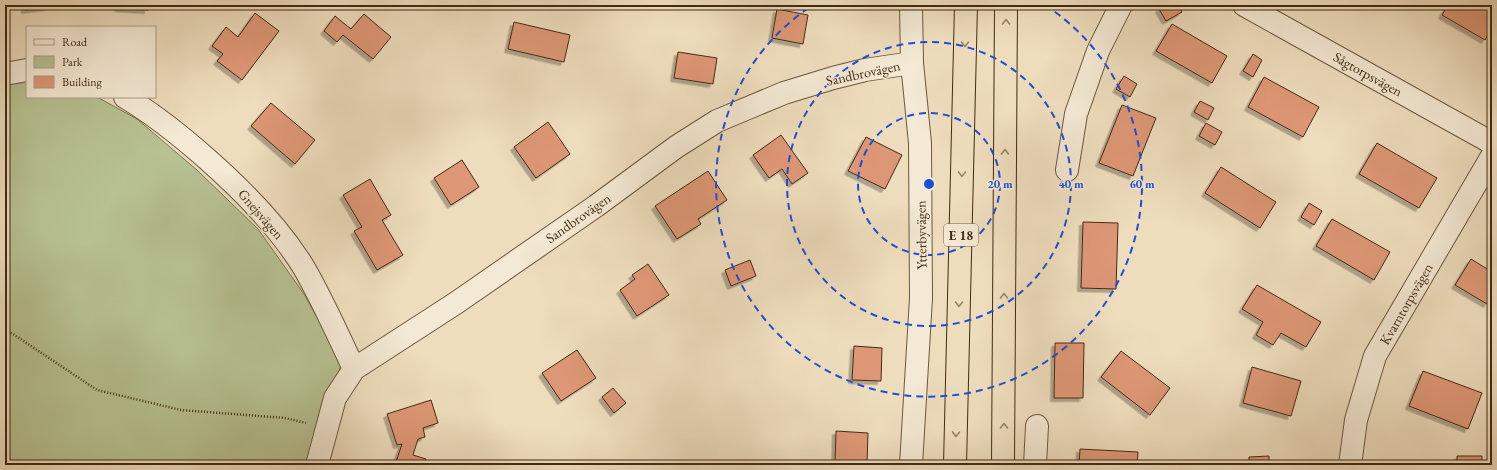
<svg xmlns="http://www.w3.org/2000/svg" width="1497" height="470" font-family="'EB Garamond',serif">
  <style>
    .green { fill: #b7c192; stroke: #7c7652 }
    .building { fill: #de9776; stroke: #412a12; filter: url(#shadow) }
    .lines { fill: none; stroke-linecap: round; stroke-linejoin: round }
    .minor-casing { stroke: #6c573d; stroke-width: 24 }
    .tertiary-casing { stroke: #6c573d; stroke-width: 24 }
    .motorway-casing { stroke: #412a12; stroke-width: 24 }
    .path { stroke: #412a12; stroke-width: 2.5; stroke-dasharray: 1 2; stroke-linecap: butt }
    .minor { stroke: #f4e9d4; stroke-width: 22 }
    .tertiary { stroke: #f4e9d4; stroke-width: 22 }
    .motorway { stroke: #eeddbd; stroke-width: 22 }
    .oneway { stroke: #988468 }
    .ring { fill: none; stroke: #1d4ed8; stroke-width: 2; stroke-dasharray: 7 5 }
    .labels { text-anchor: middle; stroke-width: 3; stroke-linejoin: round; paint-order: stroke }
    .shield { fill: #f4e9d4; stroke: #77634c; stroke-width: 1 }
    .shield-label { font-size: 13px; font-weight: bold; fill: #412a12 }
    .street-label { font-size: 14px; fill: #412a12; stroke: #f4e9d4 }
    .centre { fill: #1d4ed8; stroke: #f4e9d4; stroke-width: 2 }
    .ring-label { font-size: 12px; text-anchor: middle; font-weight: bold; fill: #1d4ed8; stroke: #f4e9d4; stroke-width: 3; stroke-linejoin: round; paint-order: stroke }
  </style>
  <defs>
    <filter id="shadow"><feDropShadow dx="-3.5" dy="3.5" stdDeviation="0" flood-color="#0004"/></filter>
  </defs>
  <rect width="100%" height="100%" fill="#eeddbd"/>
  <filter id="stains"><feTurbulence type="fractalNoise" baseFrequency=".005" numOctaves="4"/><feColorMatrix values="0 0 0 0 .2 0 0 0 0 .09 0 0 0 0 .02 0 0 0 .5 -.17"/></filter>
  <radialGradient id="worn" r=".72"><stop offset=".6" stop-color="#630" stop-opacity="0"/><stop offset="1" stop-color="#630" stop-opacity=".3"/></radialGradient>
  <path class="green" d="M27,78V97H97L137,119L197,170L258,229L304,294L342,362L308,465H5V81Z"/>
  <path class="building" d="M5,5H48V7L25,10V5L5,7Z
    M118,5H148V10L118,8Z
    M1166,5H1178L1182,12L1166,21L1159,9Z
    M1448,5H1487L1492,8V28L1485,40L1442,15Z
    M777,9L808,15L803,44L772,38Z
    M255,13L279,31L242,80L217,61L223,54L212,46L226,27L238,37Z
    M364,14L391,37L373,59L343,35L337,42L324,31L335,16L351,29Z
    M514,22L570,35L564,62L508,49Z
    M1172,24L1227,56L1212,83L1156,51Z
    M678,52L717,58L713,84L674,78Z
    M1253,54L1262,60L1253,77L1243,71Z
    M1124,76L1137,84L1130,97L1116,89Z
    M1264,77L1319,107L1303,137L1248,107Z
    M1200,101L1214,108L1208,120L1194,112Z
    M271,103L315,140L295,164L251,126Z
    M1122,105L1156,118L1133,176L1099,163Z
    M548,122L570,154L536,178L514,147Z
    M1206,123L1222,132L1215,145L1199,136Z
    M781,135L808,173L792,184L782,169L769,178L753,155Z
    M866,137L902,155L885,189L848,171Z
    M1377,143L1437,178L1419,208L1359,174Z
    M462,160L479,187L451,205L434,178Z
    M1221,167L1276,202L1260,228L1205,193Z
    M708,171L727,200L698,219L701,224L677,239L655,206Z
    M370,179L391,215L382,220L403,255L377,270L354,231L362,227L343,195Z
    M1309,203L1322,211L1314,225L1301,217Z
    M1332,219L1390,252L1374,280L1316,246Z
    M1083,222L1118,223L1116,289L1081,288Z
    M1471,259L1492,272V296L1487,304L1455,285Z
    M750,260L756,276L731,286L725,270Z
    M648,264L669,295L637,316L620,290L635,279L632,275Z
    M1257,285L1321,322L1306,347L1281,333L1273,345L1256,335L1263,322L1242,309Z
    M1055,343H1084L1083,398H1054Z
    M854,346L882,348L881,381L852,380Z
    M577,350L596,378L561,401L542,373Z
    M1121,351L1170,388L1150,415L1101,377Z
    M1252,367L1301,381L1291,416L1243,403Z
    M1423,371L1482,393L1468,429L1409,406Z
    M613,388L626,403L614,413L602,397Z
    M431,400L438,423L423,428L425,437L418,439L413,455L426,459L424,465H395L402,444L397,445L387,414Z
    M836,431L868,433L867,464L835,463Z
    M1080,449L1138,452L1137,465H1079Z
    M1269,456V465H1249V457Z
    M1457,456H1482V465H1457Z"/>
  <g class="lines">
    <g class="minor-casing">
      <path id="minor" d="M5,74L27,70
        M125,97C155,115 181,136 207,159C241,189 274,222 299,260C306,270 311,281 317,292C330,317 342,343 354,369
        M1067,170L1076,114L1098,51L1121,5
        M317,465L335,398L354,369L456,303L596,206L676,147L717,121L784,93L833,78L865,70L912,63
        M1035,465L1037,426
        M1350,465L1356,420L1375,356L1492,156"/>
    </g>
    <g class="tertiary-casing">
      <path id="tertiary" d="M911,5L912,63L920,143L921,298L911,465
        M1244,5L1492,143"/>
    </g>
    <g class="motorway-casing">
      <path id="motorway" d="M955,465L966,5
        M1003,465L1006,5"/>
    </g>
    <path class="path" d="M5,331L13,334L97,390L181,410L285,418L306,423"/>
    <use href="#minor" class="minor"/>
    <use href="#tertiary" class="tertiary"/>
    <use href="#motorway" class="motorway"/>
  </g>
  <defs><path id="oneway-chevron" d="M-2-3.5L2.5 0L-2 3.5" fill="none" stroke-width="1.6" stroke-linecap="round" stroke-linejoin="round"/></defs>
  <g class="oneway">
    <use href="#oneway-chevron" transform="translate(1006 22) rotate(-90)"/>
    <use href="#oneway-chevron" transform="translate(965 44) rotate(91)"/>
    <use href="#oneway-chevron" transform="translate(1005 152) rotate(-90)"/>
    <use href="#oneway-chevron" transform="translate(962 174) rotate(91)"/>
    <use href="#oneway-chevron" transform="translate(1004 296) rotate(-90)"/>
    <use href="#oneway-chevron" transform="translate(959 304) rotate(91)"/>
    <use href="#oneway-chevron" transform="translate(1004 426) rotate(-90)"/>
    <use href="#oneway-chevron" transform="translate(956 434) rotate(91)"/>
  </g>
  <g class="ring">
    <circle cx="929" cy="184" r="71"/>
    <circle cx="929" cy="184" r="142"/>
    <path d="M1045 5A213 213 0 1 1 813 5"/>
  </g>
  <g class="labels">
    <rect class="shield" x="944" y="224" width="34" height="22" rx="3"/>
    <g class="shield-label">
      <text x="961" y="240">E 18</text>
    </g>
    <g class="street-label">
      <text transform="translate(863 73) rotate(-12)" y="5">Sandbrovägen</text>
      <text transform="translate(1368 74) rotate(29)" y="5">Sågtorpsvägen</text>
      <text transform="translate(261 214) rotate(49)" y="5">Gnejsvägen</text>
      <text transform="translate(578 218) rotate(-35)" y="5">Sandbrovägen</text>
      <text transform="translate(921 235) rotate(-91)" y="5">Ytterbyvägen</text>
      <text transform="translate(1406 304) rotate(-60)" y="5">Kvarntorpsvägen</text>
    </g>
  </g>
  <circle cx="929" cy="184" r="6" class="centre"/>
  <g class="ring-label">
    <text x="1000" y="188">20 m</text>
    <text x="1071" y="188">40 m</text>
    <text x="1142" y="188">60 m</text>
  </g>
  <rect width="1497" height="470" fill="none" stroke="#eeddbd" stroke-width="20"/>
  <rect x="6" y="6" width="1485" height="458" fill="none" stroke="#412a12" stroke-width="2"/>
  <rect x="10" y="10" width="1477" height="450" fill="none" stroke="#412a12"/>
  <rect x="26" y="26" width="130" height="72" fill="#f4e9d4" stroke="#ac9d86"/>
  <rect x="34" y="39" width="20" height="6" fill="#f4e9d4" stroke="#ac9d86"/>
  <text x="62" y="46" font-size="12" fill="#412a12">Road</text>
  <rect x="34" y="56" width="20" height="12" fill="#b7c192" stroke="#ac9d86"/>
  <text x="62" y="66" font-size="12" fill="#412a12">Park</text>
  <rect x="34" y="76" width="20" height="12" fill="#de9776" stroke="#ac9d86"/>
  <text x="62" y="86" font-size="12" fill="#412a12">Building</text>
  <rect width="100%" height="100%" filter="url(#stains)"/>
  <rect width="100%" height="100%" fill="url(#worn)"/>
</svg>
